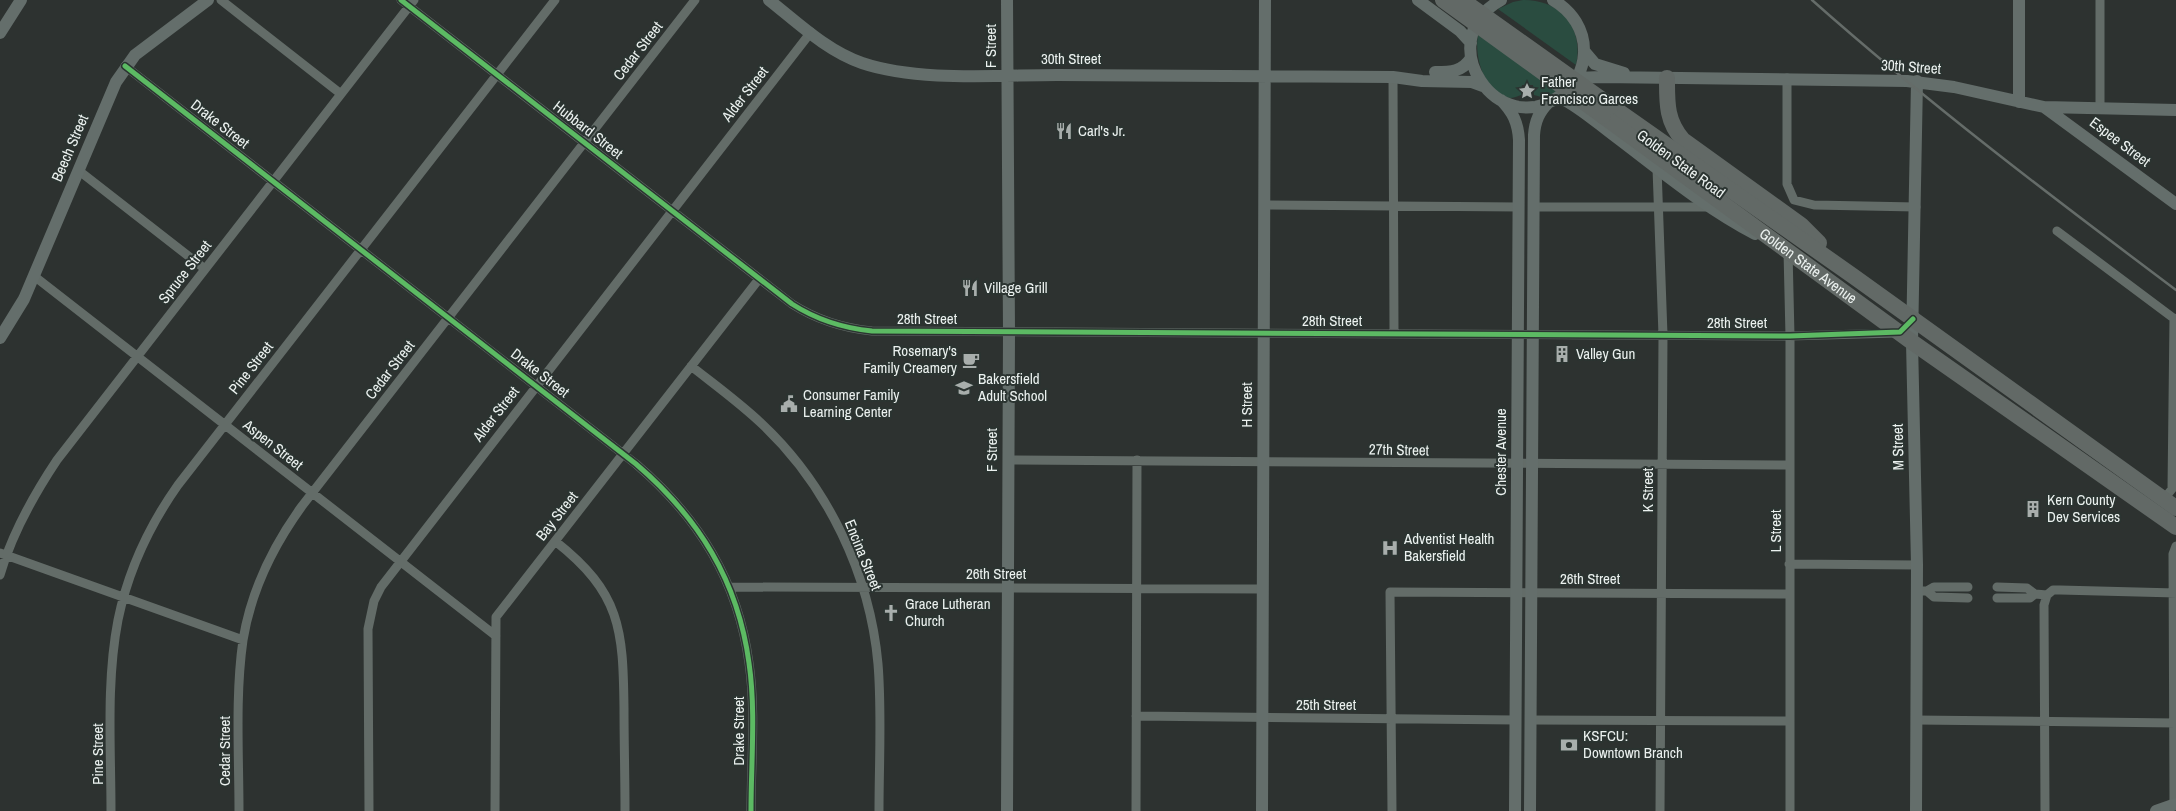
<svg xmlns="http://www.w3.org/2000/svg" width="2176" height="811" font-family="'Archivo Narrow',sans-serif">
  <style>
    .green { fill: #2a4c40 }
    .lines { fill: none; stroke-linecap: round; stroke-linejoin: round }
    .street { stroke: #636c68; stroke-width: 9 }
    .secondary { stroke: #646e6b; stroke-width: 12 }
    .highway { stroke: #626966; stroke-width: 16 }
    .rail { stroke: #656c69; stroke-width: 2.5 }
    .highway-bridge { stroke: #626966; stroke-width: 16 }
    .cycleway-casing { stroke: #2b3431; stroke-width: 8 }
    .cycleway { stroke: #5cba63; stroke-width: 5 }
    .labels { text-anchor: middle; stroke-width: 4; stroke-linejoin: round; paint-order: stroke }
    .street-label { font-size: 15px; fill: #ebf1ef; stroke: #2b3431 }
    .poi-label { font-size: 15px; fill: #ebf1ef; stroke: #2b3431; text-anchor: start }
  </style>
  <rect width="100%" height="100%" fill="#2d3230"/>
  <path class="green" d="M1523,0C1561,0 1584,27 1576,65L1498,9L1513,2Z
    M1478,35L1559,90L1545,98L1534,95L1533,85H1522L1521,95C1518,96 1513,98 1510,98C1484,94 1474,56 1478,35Z"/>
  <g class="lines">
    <path class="street" d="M221,0L341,94
      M401,0L792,304C817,320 842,328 872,331L1790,336L1896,333
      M2100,0V109
      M125,66L636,464C699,518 738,581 749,663C756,711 751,762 751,811
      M1393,77L1394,334
      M1787,78V184L1794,200L1814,205L1916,207
      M1657,168L1663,335L1660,811
      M78,170L205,269
      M1264,205L1519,207
      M1534,207H1709
      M2057,231L2176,320
      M1788,251L1790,336V811
      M34,276L496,636
      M691,366C715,385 740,403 762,424C827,485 870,574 878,664C882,712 879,762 879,811
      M1009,460L1790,465
      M2163,500L2172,489L2174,318
      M555,541C621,593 623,629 624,708C624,742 625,777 625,811
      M0,553L243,640
      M1789,564L1917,565
      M0,575C12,533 33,496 57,460L414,0
      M730,587L1263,589
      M1997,587L2027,588L2035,594L2047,595L2053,590H2060L2176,593
      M1917,591H1927L1934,587H1968
      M1927,591L1934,597L1968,598
      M1997,598H2030L2035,594
      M1136,716L1516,720
      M1531,720L1790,721
      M1916,720L2176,723
      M2174,805L2173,554L2176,546
      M111,811C111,748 106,682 118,620C128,571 149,526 178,485L555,0
      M239,811C239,755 235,696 243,640C251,591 273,546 302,506L695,0
      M369,811L368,629L374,601L381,587L811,32
      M495,811L496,617L759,279
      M1136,811L1137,460
      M1392,811L1390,592L1789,594
      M2045,811L2044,605L2047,595"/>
    <path class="secondary" d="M769,0C798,23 827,51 862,63C918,82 998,75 1057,75C1169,76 1281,76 1393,77L1422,81L1472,82L1483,86
      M1418,0L1460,31L1471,43
      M1501,0C1429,40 1498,143 1561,95C1575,85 1583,70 1584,53C1585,30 1572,11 1553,0
      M2019,0V102
      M0,33L21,0
      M1584,51L1595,64L1624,73
      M1435,72C1451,72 1462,72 1471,58
      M1577,78L1601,77L1907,81L1954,87L2044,107L2176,110
      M1559,97C1580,107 1597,123 1616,137C1661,171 1705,208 1755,234
      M1501,100C1513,112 1518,123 1519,140L1515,811
      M2044,107L2176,204
      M0,338L24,299L116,82L135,55L208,0
      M1007,811L1009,332L1007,0
      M1262,811L1265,0
      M1530,811L1534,135C1535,121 1539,112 1549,102
      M1916,811L1917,565L1912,342L1917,81
      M2156,811L2176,804"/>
    <g class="highway">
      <path d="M1667,78C1667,102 1666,121 1683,140L1801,225L1819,243"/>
      <path d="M1611,106L1853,276L2176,508"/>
      <path id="s1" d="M1603,116L1912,342L2176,527"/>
    </g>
    <path class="rail" d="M1812,0C1928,103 2052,197 2176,290"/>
    <path class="highway-bridge" d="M1443,0L1603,116
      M1462,0L1611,106"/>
    <g class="cycleway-casing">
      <path id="cycleway" d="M401,0L792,304C817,320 842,328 872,331L1790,336L1900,332L1913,319
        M125,66L636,464C699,518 738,581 749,663C756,711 751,762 751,811"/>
    </g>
    <use href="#cycleway" class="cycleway"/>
  </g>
  <defs>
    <g id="sight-bare" transform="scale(1.35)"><path d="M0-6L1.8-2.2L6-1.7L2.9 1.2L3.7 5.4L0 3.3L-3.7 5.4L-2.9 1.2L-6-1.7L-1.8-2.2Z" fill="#a8aeac" stroke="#2b3431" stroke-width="2.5" paint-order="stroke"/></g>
    <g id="restaurant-bare" transform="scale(1.35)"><path d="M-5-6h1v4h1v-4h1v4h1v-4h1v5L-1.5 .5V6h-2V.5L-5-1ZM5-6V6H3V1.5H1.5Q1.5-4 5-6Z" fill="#a8aeac" stroke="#2b3431" stroke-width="2.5" paint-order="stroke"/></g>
    <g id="building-bare" transform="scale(1.35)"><path d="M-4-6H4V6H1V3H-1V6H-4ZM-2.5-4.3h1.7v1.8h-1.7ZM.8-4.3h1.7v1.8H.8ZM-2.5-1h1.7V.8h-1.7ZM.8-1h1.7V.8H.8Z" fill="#a8aeac" stroke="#2b3431" stroke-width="2.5" paint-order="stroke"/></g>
    <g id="cafe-bare" transform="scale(1.35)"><path d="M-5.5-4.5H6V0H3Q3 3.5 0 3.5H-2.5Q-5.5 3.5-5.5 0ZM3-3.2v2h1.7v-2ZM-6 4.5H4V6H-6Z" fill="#a8aeac" stroke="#2b3431" stroke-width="2.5" paint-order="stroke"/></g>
    <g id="university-bare" transform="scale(1.35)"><path d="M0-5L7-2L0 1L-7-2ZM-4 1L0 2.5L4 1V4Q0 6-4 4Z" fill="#a8aeac" stroke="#2b3431" stroke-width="2.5" paint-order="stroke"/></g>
    <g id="civic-bare" transform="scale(1.35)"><path d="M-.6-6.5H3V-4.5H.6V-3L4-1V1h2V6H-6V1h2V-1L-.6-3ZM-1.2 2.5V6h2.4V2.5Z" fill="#a8aeac" stroke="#2b3431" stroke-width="2.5" paint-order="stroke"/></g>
    <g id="hospital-bare" transform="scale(1.35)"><path d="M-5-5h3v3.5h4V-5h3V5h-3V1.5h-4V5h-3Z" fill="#a8aeac" stroke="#2b3431" stroke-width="2.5" paint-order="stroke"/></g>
    <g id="church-bare" transform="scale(1.35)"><path d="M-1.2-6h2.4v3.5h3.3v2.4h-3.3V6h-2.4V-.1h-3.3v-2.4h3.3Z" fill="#a8aeac" stroke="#2b3431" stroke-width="2.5" paint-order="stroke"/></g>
    <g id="bank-bare" transform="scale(1.35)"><path d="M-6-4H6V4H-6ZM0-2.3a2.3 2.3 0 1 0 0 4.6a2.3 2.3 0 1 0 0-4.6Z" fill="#a8aeac" stroke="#2b3431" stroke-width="2.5" paint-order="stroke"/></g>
  </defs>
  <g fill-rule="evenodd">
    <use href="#sight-bare" x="1527" y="91"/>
    <use href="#restaurant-bare" x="1064" y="131"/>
    <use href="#restaurant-bare" x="970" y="288"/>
    <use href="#building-bare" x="1562" y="354"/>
    <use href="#cafe-bare" x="971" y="360"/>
    <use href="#university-bare" x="964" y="388"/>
    <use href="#civic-bare" x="789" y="404"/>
    <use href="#building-bare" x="2033" y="509"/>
    <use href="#hospital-bare" x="1390" y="548"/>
    <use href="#church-bare" x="891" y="613"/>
    <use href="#bank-bare" x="1569" y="745"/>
  </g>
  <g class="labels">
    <g class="street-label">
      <text transform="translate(991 46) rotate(-90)" y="5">F Street</text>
      <text transform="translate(638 51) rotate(-52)" y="5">Cedar Street</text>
      <text x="1071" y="64">30th Street</text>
      <text transform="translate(1911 67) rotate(4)" y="5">30th Street</text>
      <text transform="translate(745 94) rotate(-52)" y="5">Alder Street</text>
      <text transform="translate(220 124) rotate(38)" y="5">Drake Street</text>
      <text transform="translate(588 130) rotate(38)" y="5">Hubbard Street</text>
      <text transform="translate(2120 142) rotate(37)" y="5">Espee Street</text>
      <text transform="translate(70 148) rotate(-67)" y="5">Beech Street</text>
      <text transform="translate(1681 164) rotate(36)" y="5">Golden State Road</text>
      <text dy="5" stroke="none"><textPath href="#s1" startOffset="254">Golden State Avenue</textPath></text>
      <text transform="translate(185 272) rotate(-52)" y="5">Spruce Street</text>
      <text x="927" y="324">28th Street</text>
      <text x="1332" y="326">28th Street</text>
      <text x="1737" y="328">28th Street</text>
      <text transform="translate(251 368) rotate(-52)" y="5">Pine Street</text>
      <text transform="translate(390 370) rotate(-52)" y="5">Cedar Street</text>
      <text transform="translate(540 373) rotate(38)" y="5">Drake Street</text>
      <text transform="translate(1247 405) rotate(-90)" y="5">H Street</text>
      <text transform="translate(496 414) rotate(-52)" y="5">Alder Street</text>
      <text transform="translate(273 445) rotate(38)" y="5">Aspen Street</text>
      <text transform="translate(1898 447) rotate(-91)" y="5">M Street</text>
      <text transform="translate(992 450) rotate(-90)" y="5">F Street</text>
      <text transform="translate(1399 450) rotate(1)" y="5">27th Street</text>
      <text transform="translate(1501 452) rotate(-90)" y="5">Chester Avenue</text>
      <text transform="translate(1648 490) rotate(-90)" y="5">K Street</text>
      <text transform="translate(557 516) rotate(-52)" y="5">Bay Street</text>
      <text transform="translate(1776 531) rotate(-90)" y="5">L Street</text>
      <text transform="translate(863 555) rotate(68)" y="5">Encina Street</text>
      <text x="996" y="579">26th Street</text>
      <text x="1590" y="584">26th Street</text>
      <text x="1326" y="710">25th Street</text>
      <text transform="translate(739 731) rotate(-90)" y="5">Drake Street</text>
      <text transform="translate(225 751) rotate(-90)" y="5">Cedar Street</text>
      <text transform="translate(98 754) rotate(-90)" y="5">Pine Street</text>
    </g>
    <g class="poi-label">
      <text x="1541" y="87">Father<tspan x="1541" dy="17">Francisco Garces</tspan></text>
      <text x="1078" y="136">Carl's Jr.</text>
      <text x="984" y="293">Village Grill</text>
      <text x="957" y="356" text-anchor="end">Rosemary's<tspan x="957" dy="17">Family Creamery</tspan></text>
      <text x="1576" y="359">Valley Gun</text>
      <text x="978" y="384">Bakersfield<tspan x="978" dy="17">Adult School</tspan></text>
      <text x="803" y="400">Consumer Family<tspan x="803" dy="17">Learning Center</tspan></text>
      <text x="2047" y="505">Kern County<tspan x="2047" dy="17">Dev Services</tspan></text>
      <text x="1404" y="544">Adventist Health<tspan x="1404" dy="17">Bakersfield</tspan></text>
      <text x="905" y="609">Grace Lutheran<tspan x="905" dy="17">Church</tspan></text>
      <text x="1583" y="741">KSFCU:<tspan x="1583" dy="17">Downtown Branch</tspan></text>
    </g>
  </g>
</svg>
